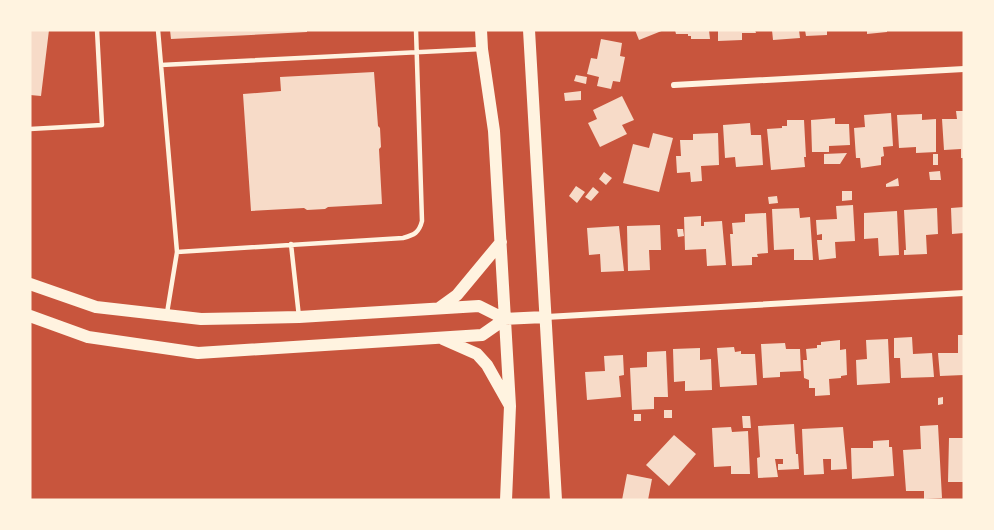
<svg xmlns="http://www.w3.org/2000/svg" width="994" height="530" font-family="'Zilla Slab',serif">
  <style>
    .building { fill: #f7dbc8 }
    .lines { fill: none; stroke-linecap: round; stroke-linejoin: round }
    .service { stroke: #fff3e0; stroke-width: 4.5 }
    .minor { stroke: #fff3e0; stroke-width: 6 }
    .secondary { stroke: #fff3e0; stroke-width: 12 }
  </style>
  <rect width="100%" height="100%" fill="#c8553d"/>
  <path class="building" d="M30,30H49L41,96L30,95Z
    M170,30H307V32L171,39Z
    M635,30H664L639,40Z
    M675,30H709L710,39H691V36H688V34H676Z
    M718,30H755L756,33H742V40L718,41Z
    M772,30H799L800,38L773,40Z
    M805,30H827V35L806,36Z
    M867,30H887V32L867,34Z
    M601,39L622,43L620,56L625,57L620,82L613,81L611,89L597,86L599,77L587,74L591,58L597,59Z
    M374,72L378,126L380,128L381,147L379,149L382,204L328,207L325,209L307,210L304,208L251,211L243,94L281,91L280,77Z
    M576,75L587,77L586,84L574,81Z
    M581,91V100L565,101L564,93Z
    M622,96L634,120L622,125L627,134L600,147L588,123L597,119L593,110Z
    M956,111H964V158H961V149L944,150L942,119H957Z
    M891,113L893,146L883,147L884,156L881,157V165L861,168L860,158H856L854,128L865,127L864,115Z
    M922,114V120L936,119V152L916,153V147L899,148L897,115Z
    M835,118V124H849L850,145L829,146V152H812L811,120Z
    M787,120H804L806,157H804L805,167L771,170L767,129L782,128V126H787Z
    M750,123L751,135H761L763,165L736,167L735,157L725,158L723,125Z
    M653,133L673,138L659,192L623,183L633,144L649,148Z
    M718,133L719,165L701,166L702,181L691,182L690,172L677,173L676,156H681L680,140H693V134Z
    M847,153L840,164H824V154Z
    M933,154H938V165H933Z
    M940,171L941,180H930L929,172Z
    M604,172L612,178L606,185L599,179Z
    M898,178L899,186L886,187V184Z
    M576,186L585,192L577,203L569,196Z
    M593,187L599,192L591,201L585,197Z
    M842,191H852V200L842,201Z
    M777,196L778,203L769,204L768,197Z
    M853,205L855,241L835,242L836,258L819,260L817,240H822V234L817,235L816,220L837,219L836,206Z
    M964,207V233L952,234L951,208Z
    M799,208L800,218L810,217L813,260H794V249L774,250L772,209Z
    M937,208L938,234L926,235L927,254L904,255V250H906L904,210Z
    M897,211L899,255L879,256L878,238L864,239V213Z
    M766,213L768,253L757,254L758,257H752V265L732,266L730,234H733L732,223L745,222V214Z
    M701,216V226H704V222L722,221L726,265L707,266L706,249L685,250L684,217Z
    M660,225L661,250H649L650,270L628,271L627,226Z
    M619,226L624,271L601,272L600,254L589,255L587,228Z
    M677,229H683L684,236L678,237Z
    M958,335H964V375L940,376L938,353H958Z
    M912,337L913,354L932,353L934,377L901,378L900,358H894V338Z
    M888,339L890,383L857,385L856,360L867,359L866,340Z
    M840,340V350L846,349L847,375L841,376V378L829,379L830,395L815,396V388H809V380L804,378L803,360H807L806,349L817,348V345H821V342Z
    M785,343L786,349H800L801,371L780,372V377L763,378L761,344Z
    M734,347L735,352L741,351V354H755L757,385L720,387L717,348Z
    M700,348V360L711,359L712,390L685,391V381L674,382L673,349Z
    M666,351L668,397H654V409L632,410L630,368L647,367V352Z
    M623,355L624,375L619,376L621,397L587,400L585,372L605,371L604,356Z
    M943,397V404L938,405V398Z
    M664,410H672V418H664Z
    M634,414H641V421H634Z
    M742,416H750L751,428H743Z
    M794,424L796,454H798L799,469L778,470V464H783V459H775L778,477L758,478L757,458L760,457L758,426Z
    M938,425L942,498L924,499V491H906L903,450L921,449L920,426Z
    M731,427L732,432L748,431L750,474H731V466L714,467L712,428Z
    M843,427L847,469L831,470V459H823L824,474L804,475L802,429Z
    M674,435L696,454L669,486L646,465Z
    M949,438H964V482H948Z
    M889,440V447H892L894,476L852,479L851,448H873V441Z
    M627,474L652,479L648,500H622Z"/>
  <g class="lines">
    <path class="service" d="M158,30L177,252L403,238C414,235 419,233 422,221L416,30
      M161,65L482,49
      M30,129L102,125L97,30
      M291,244L299,317
      M167,313L177,252"/>
    <path class="minor" d="M674,85L964,69
      M546,317L964,293"/>
    <path class="secondary" d="M481,30L482,49L494,131L510,406L506,500
      M529,30L556,500
      M30,284L96,307L201,319L299,317L479,306L505,319L545,317
      M439,308L457,295L501,242
      M30,316L88,337L198,353L482,335L505,319
      M443,339L477,354L487,365L509,404"/>
  </g>
  <rect width="994" height="530" fill="none" stroke="#fff3e0" stroke-width="63"/>
</svg>
